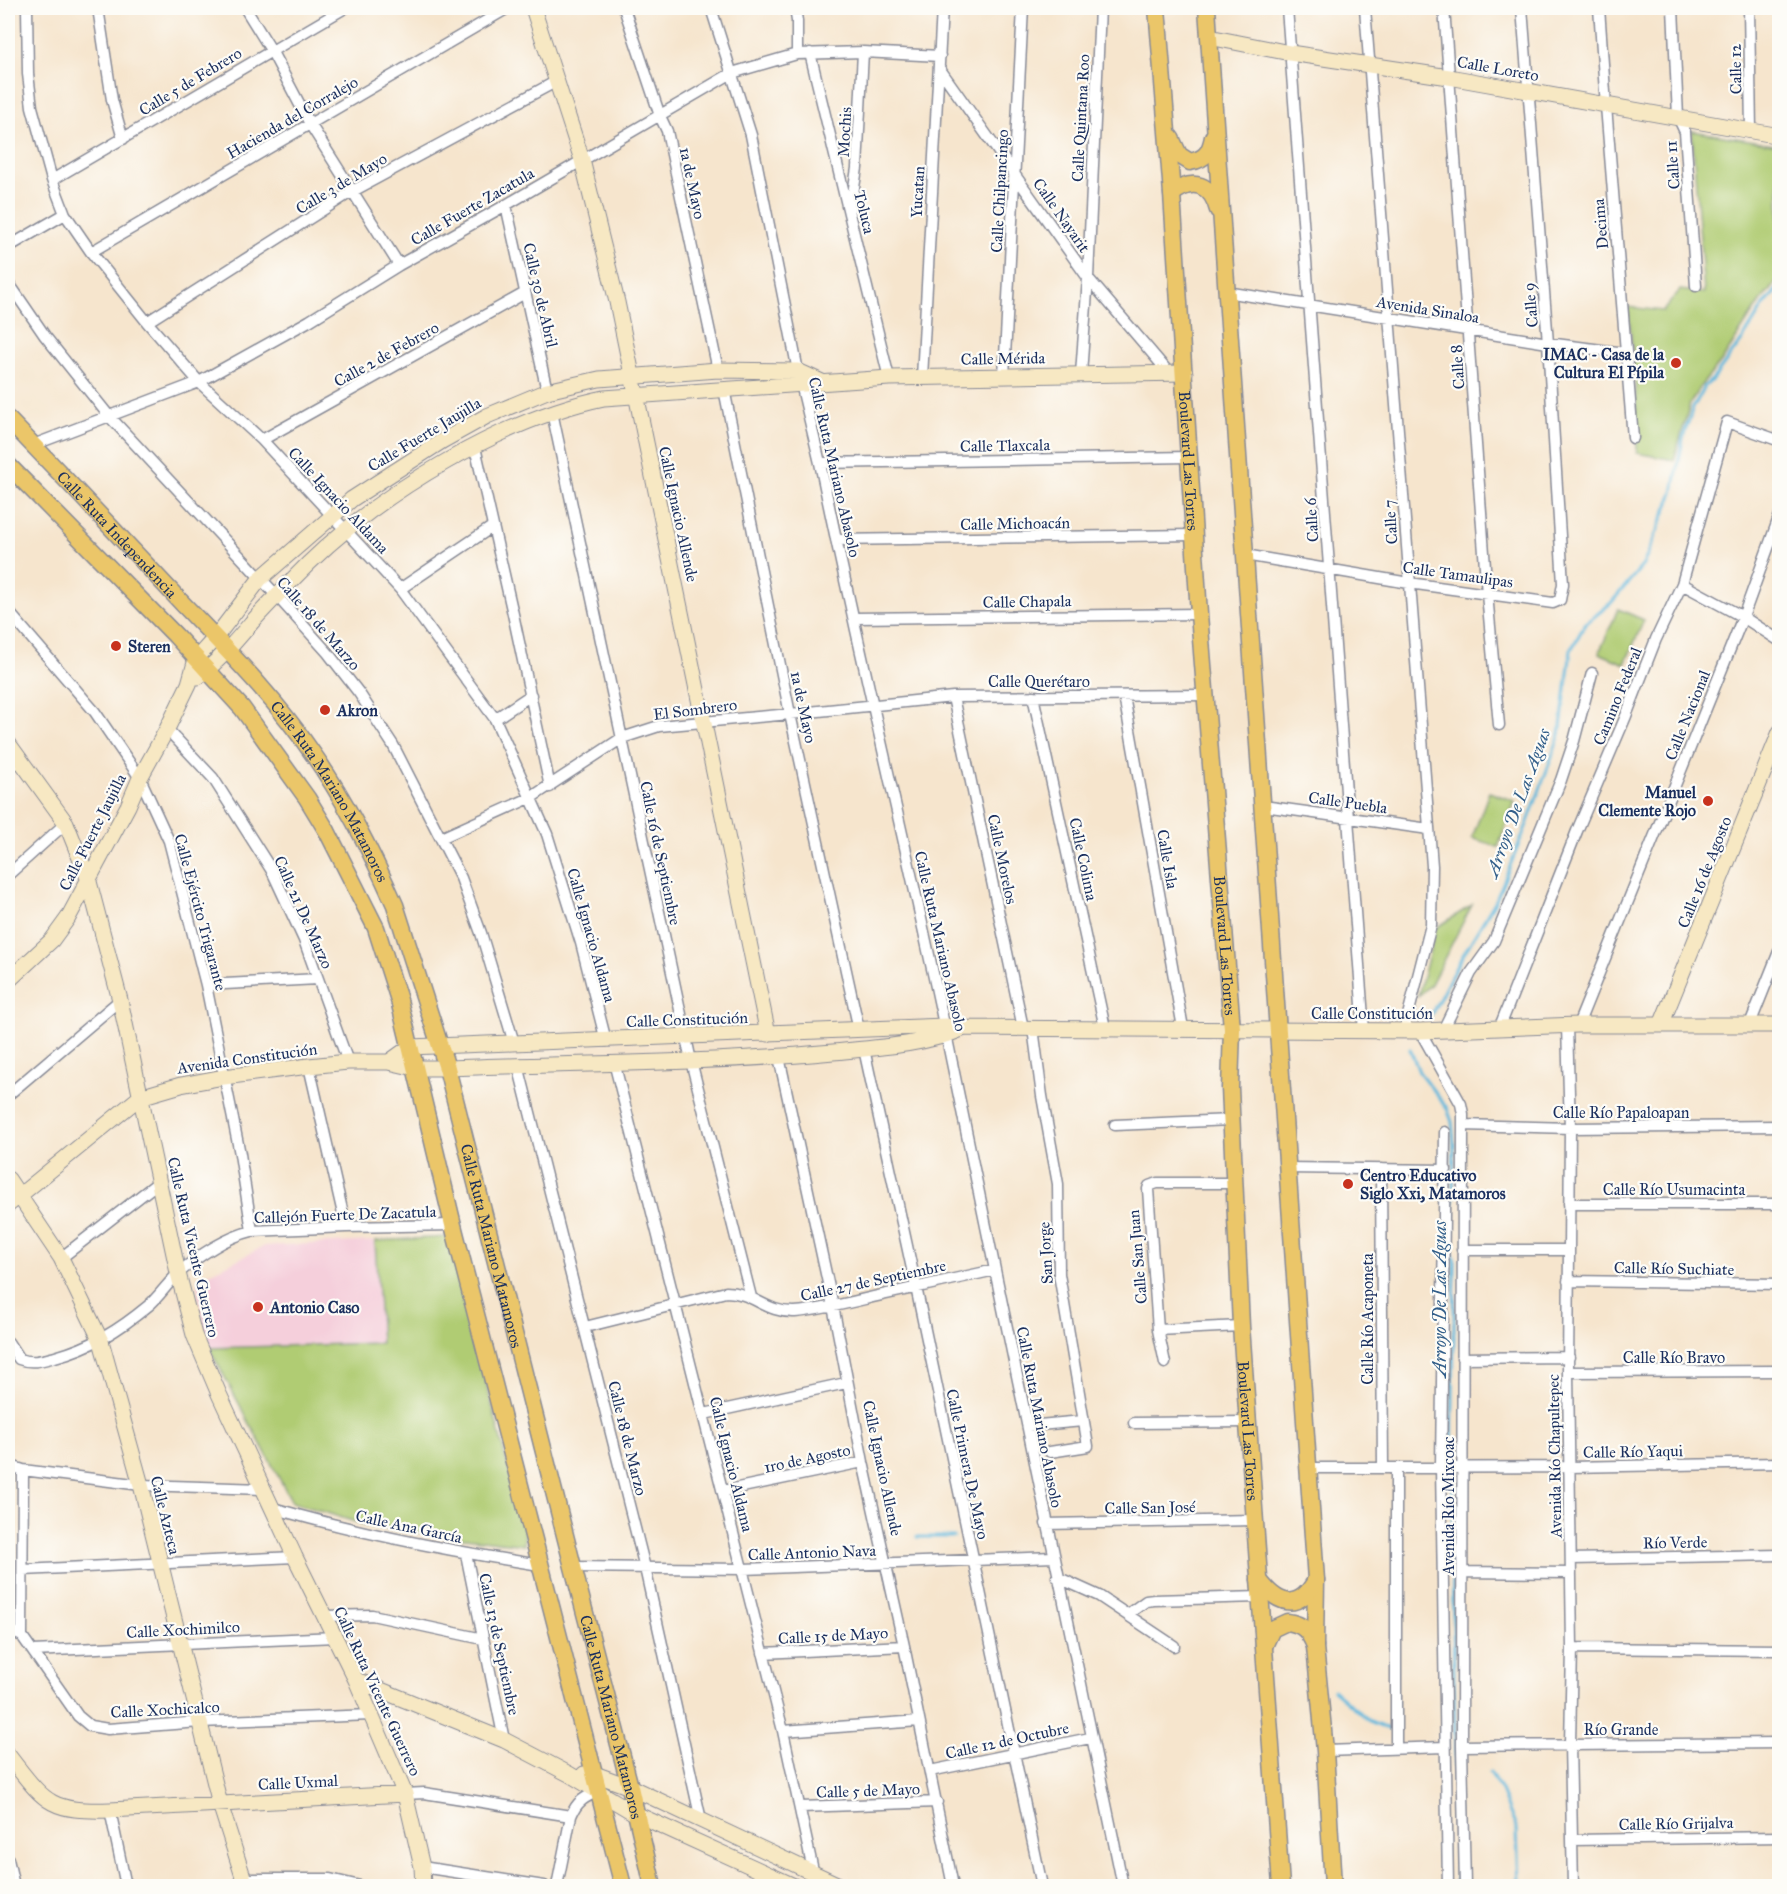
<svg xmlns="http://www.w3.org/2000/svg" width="1787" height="1894" font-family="'IM FELL Great Primer',serif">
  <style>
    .built { fill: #f5cfdb }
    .green { fill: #b0cc73; stroke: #667e68; stroke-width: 1.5 }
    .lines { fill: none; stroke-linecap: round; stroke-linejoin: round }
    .stream { stroke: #60b8dd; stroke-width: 3 }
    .street-casing { stroke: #888a96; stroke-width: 13 }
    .secondary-casing { stroke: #888a96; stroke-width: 17 }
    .primary-casing { stroke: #888a96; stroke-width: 19 }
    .street { stroke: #fff; stroke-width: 10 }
    .secondary { stroke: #f7e8c3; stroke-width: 15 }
    .primary { stroke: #ebc669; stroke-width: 16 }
    .poi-dot { fill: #c8321e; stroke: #fdfcf7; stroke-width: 2 }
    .labels { text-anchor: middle; stroke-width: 4.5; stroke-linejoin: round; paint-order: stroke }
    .street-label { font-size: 16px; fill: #1b2f5e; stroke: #fdfcf7 }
    .poi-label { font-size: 16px; font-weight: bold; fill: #1b2f5e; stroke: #fdfcf7; text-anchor: start }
    .water-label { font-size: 18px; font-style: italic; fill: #335f8a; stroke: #fdfcf7 }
  </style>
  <rect width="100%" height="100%" fill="#fdfcf7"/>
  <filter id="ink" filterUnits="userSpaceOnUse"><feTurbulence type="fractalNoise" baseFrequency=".0167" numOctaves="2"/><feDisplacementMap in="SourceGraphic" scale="12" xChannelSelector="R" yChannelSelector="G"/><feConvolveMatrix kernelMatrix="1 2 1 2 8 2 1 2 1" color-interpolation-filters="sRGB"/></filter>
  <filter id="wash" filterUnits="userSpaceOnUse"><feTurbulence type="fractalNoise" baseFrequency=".008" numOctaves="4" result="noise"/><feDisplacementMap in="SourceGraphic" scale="24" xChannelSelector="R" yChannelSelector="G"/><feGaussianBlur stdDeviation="1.35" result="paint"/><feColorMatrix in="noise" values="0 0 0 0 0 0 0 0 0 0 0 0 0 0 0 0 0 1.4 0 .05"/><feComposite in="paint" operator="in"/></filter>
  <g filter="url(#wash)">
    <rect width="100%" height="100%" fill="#f6e5cd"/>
    <path class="built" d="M375,1241L381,1343L209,1348L198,1296V1279L265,1246Z"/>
    <path class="green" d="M1692,131L1779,145V279L1759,303L1721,362L1699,388L1690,404L1674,460L1637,453L1635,373L1628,307L1663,311L1680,290L1704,293Z
      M1618,609L1644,620L1625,664L1599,653Z
      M1489,792L1515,801L1498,847L1472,838Z
      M1472,905L1431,984L1418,996L1436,928Z
      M448,1237L525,1532L524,1545L371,1527L292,1502L209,1348L381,1343L375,1241Z"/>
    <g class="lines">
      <path class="stream" d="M1431,1015L1457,965L1496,900L1528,822L1560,734L1571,650L1585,624L1611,603L1643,565L1673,493L1683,438L1692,410L1705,386L1713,379L1743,339L1762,308L1780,286
        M1410,1049L1419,1072L1447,1108L1452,1122L1454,1144L1452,1252L1455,1262L1452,1453
        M1453,1479L1452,1541L1457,1886
        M917,1537H954
        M1333,1690L1372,1723L1389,1730
        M1490,1772L1501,1791L1517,1830L1519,1886"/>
    </g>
  </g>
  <g filter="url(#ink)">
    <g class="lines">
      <g class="street-casing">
        <path id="street" d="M27,8L28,74L32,107L52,180L65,214L91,252L147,322L199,382L262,440L400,589L495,719L547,834L581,943L606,1041
          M98,8L112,100L123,139
          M245,8L271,50L310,124L399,265
          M624,8L660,116L667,131L718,370
          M711,8L751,135L798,371L820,463C859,654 906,843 946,1034C1007,1318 1062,1603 1123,1886
          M795,8L797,21V54
          M1287,8L1364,1031
          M1365,8L1432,866L1431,925L1404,1031
          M1444,8L1487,594L1499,725
          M1599,8L1606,106L1633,438
          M1673,8L1678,117L1685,132L1696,286
          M1749,8L1751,131
          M810,53L889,378
          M939,68L1088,278L1169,373
          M52,180L345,8
          M506,205L547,391
          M851,207L857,168L863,52
          M8,247L65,214
          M91,252L508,8
          M8,282L45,336L109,416L277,596L328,653L359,693L393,745L461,878L481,933L514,1043
          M1226,292L1548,343L1625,353
          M147,322L351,192L557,81
          M1081,374L1088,278L1100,8
          M1004,376L1023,8
          M922,378L942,8
          M724,389L790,714L859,1030
          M552,412L691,1061L751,1297
          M262,440L525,293
          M33,445L199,382L309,321L399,265L506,205L732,73L797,54L863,52L940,56
          M475,447L513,614L550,787
          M820,463L1189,457
          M836,540L1194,535
          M1245,555L1409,583L1553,603L1560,600L1563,584L1548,343L1522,8
          M1682,584L1743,617L1780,641
          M400,589L492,527
          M8,611L95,712L140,778L169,841L206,985L240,1154L252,1231
          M855,618L1199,614
          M1033,696L1105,1028
          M1124,696L1183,1028
          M953,697L1023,1028
          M495,719L531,695
          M167,729L213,778L272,871L304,940L348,1062
          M8,769L20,758
          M1263,806L1429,829
          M441,838L532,797L622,738L659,726L790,714L953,697L1206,695
          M8,875L66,823
          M206,985L318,979
          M1750,1024L1780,949
          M1578,1025L1743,617L1780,515
          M1567,1026L1570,1128L1568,1372L1572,1648L1570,1744L1573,1886
          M1033,1028L1042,1096L1058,1184L1059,1274L1088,1446L1050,1452
          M1499,1029L1577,831L1626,716L1656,639L1682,584L1727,422L1780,441
          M1443,1030L1471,973L1494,941L1561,780L1574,741L1592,673
          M1420,1031L1461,1104L1463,1114L1462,1746L1465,1886
          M864,1049L916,1287L1042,1886
          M779,1057L833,1306L863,1462L904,1646L953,1886
          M614,1062L783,1731L814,1875
          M518,1065L645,1568L701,1820
          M309,1066L346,1227
          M8,1095L120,1000
          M1115,1125L1231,1120
          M1463,1125L1570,1128L1780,1126
          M1445,1132L1441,1467L1448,1886
          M1286,1168L1446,1170
          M1381,1169L1383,1467
          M1569,1204H1780
          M1462,1250H1568
          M61,1258L160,1181
          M1568,1281L1780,1284
          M585,1327L726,1292C754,1292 765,1313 795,1312C821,1310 848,1303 873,1297C914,1288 954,1279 995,1270
          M1158,1330L1241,1326
          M8,1342L19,1359C32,1364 43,1360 55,1357C92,1347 119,1330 148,1306C160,1296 168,1282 180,1272C199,1255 227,1237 252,1231L346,1227L453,1225
          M1462,1358L1569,1357
          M1165,1363L1158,1330L1148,1189L1149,1186L1157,1183H1235
          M1568,1372L1780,1371
          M704,1414L846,1383
          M1134,1423L1248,1422
          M1028,1426L1083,1421
          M8,1465L23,1470L141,1485L264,1489
          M1308,1468L1569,1467L1780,1463
          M1396,1468V1748
          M723,1491L863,1462
          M273,1508C361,1534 450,1551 540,1565
          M1046,1524L1255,1520
          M466,1554L504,1740
          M1571,1559L1780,1555
          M573,1567L742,1569L1053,1557
          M23,1570L295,1557
          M1463,1572L1571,1573
          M1057,1577L1099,1596L1174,1646
          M1128,1614L1146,1601L1154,1600L1260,1597
          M324,1616L372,1615L483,1639
          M8,1630L22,1636L78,1716L90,1726L108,1729L200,1722L371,1715
          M22,1636L23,1470
          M1572,1648L1780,1650
          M33,1651L335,1637
          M763,1653L904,1646
          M783,1731L919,1721
          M1462,1746L1780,1743
          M1325,1751L1445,1747
          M930,1771L1090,1738
          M405,1794L424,1793L571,1816
          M801,1807L937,1802
          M110,1810L126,1886
          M1572,1840L1780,1837
          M8,1859L14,1886
          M422,1867L544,1886
          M236,1886L243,1879H330L360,1886
          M557,1886L571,1816C577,1801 585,1797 599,1791"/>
      </g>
      <g class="secondary-casing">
        <path id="secondary" d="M533,8L582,160L617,302L768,1034
          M1209,37L1290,53L1449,77L1780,136
          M198,677C219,661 235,642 252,622C270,602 290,582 309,563C383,491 503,419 604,398L889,378L1185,373
          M8,743L66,823L88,878L120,1000L178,1273L194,1335L219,1394L295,1557L356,1680L405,1794L422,1867L423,1886
          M8,981L52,940L68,918L128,806L140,778L167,729L189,684L196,659L215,638L260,579L352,499L442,441L487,416L547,391L599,379L718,370L798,371L822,382
          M1661,1025L1780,732
          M389,1062L410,1047L945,1026L965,1028L1420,1031L1578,1025H1780
          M8,1179L61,1258L101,1341L141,1485L220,1804L246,1886
          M8,1205L140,1097L181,1085L224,1077L309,1066L348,1062H389L415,1068H447C576,1063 705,1064 833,1052C873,1048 926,1045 962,1029
          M356,1680L504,1740L569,1774L636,1814L794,1886
          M8,1755C45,1802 48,1812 110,1810L405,1794
          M584,1774H595L630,1787L841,1886"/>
      </g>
      <g class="primary-casing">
        <g id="primary">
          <path id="s1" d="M1157,8L1172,194L1199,614L1232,1029L1230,1088L1241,1326L1281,1886"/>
          <path d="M1207,8L1316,1580L1315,1647L1325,1751L1333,1886"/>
          <path d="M1171,138L1179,155L1190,162C1206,159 1210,152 1213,137"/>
          <path d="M1172,194C1193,177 1211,184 1218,210"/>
          <path id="s2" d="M8,419C66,479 124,541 182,603C228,651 276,699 313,754C346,801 372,853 395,905L447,1068L573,1567L630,1787L653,1886"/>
          <path d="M8,465L175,635L242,708L307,798L327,831L376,928L399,1000L453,1225L623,1886"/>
          <path d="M1259,1580C1278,1605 1298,1612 1316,1580"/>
          <path d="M1264,1646L1272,1629L1287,1622C1303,1624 1309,1631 1315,1646"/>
        </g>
      </g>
      <use href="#street" class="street"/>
      <use href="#secondary" class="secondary"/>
      <use href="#primary" class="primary"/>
    </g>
  </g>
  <g class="poi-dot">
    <circle cx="1676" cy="363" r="6"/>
    <circle cx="116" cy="646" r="6"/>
    <circle cx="325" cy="710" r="6"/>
    <circle cx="1708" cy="801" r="6"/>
    <circle cx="1348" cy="1184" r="6"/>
    <circle cx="258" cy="1307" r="6"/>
  </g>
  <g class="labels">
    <g class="street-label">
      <text transform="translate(1498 68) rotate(10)" y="6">Calle Loreto</text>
      <text transform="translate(1735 69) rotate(-91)" y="6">Calle 12</text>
      <text transform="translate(190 81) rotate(-31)" y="6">Calle 5 de Febrero</text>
      <text transform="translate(292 117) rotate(-30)" y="6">Hacienda del Corralejo</text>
      <text transform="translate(1080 118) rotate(-87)" y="6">Calle Quintana Roo</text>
      <text transform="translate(844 132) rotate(-87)" y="6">Mochis</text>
      <text transform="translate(1672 165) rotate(-94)" y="6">Calle 11</text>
      <text transform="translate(341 183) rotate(-31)" y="6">Calle 3 de Mayo</text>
      <text transform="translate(693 183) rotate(78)" y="6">1a de Mayo</text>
      <text transform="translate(999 191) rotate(-87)" y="6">Calle Chilpancingo</text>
      <text transform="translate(917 192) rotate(-87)" y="6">Yucatan</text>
      <text transform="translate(472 206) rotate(-30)" y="6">Calle Fuerte Zacatula</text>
      <text transform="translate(865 212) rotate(76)" y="6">Toluca</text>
      <text transform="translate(1062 215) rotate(55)" y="6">Calle Nayarit</text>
      <text transform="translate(1600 224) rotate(-95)" y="6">Decima</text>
      <text transform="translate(541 295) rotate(77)" y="6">Calle 30 de Abril</text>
      <text transform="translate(1530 305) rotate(-95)" y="6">Calle 9</text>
      <text transform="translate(1428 309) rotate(9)" y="6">Avenida Sinaloa</text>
      <text transform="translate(386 354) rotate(-29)" y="6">Calle 2 de Febrero</text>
      <text transform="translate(1003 358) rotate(-1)" y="6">Calle Mérida</text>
      <text transform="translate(1457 367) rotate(-94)" y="6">Calle 8</text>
      <text transform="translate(424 434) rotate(-31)" y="6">Calle Fuerte Jaujilla</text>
      <text transform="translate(1005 445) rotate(-1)" y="6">Calle Tlaxcala</text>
      <text dy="6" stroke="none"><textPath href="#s1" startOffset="454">Boulevard Las Torres</textPath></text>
      <text transform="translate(835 467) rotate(77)" y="6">Calle Ruta Mariano Abasolo</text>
      <text transform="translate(339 500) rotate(47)" y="6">Calle Ignacio Aldama</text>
      <text transform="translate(679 514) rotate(78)" y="6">Calle Ignacio Allende</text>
      <text transform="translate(1311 520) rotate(-94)" y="6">Calle 6</text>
      <text transform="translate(1390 522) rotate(-94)" y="6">Calle 7</text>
      <text transform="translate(1015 523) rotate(-1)" y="6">Calle Michoacán</text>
      <text dy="6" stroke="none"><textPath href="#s2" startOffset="159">Calle Ruta Independencia</textPath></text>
      <text transform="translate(1458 574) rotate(8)" y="6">Calle Tamaulipas</text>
      <text transform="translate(1027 601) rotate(-1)" y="6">Calle Chapala</text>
      <text transform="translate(319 623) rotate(49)" y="6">Calle 18 de Marzo</text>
      <text x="1039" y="687">Calle Querétaro</text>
      <text transform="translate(1617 696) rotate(-68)" y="6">Camino Federal</text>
      <text transform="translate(804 707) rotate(78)" y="6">1a de Mayo</text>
      <text transform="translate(695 709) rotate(-7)" y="6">El Sombrero</text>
      <text transform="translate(1687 715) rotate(-68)" y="6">Calle Nacional</text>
      <text dy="6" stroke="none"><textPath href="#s2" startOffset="494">Calle Ruta Mariano Matamoros</textPath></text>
      <text transform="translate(1348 802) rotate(8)" y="6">Calle Puebla</text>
      <text transform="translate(92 832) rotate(-63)" y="6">Calle Fuerte Jaujilla</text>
      <text transform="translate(661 853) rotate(78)" y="6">Calle 16 de Septiembre</text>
      <text transform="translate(1003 859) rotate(78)" y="6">Calle Morelos</text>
      <text transform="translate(1084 859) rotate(78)" y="6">Calle Colima</text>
      <text transform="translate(1168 859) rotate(80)" y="6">Calle Isla</text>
      <text transform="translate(1704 872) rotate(-68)" y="6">Calle 16 de Agosto</text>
      <text transform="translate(201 912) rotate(75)" y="6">Calle Ejército Trigarante</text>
      <text transform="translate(304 912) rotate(66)" y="6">Calle 21 De Marzo</text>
      <text transform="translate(592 935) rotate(74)" y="6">Calle Ignacio Aldama</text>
      <text transform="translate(941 941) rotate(77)" y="6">Calle Ruta Mariano Abasolo</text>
      <text dy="6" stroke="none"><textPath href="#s1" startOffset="940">Boulevard Las Torres</textPath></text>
      <text x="1372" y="1019">Calle Constitución</text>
      <text transform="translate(687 1019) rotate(-2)" y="6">Calle Constitución</text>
      <text transform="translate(247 1058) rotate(-8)" y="6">Avenida Constitución</text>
      <text x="1621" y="1118">Calle Río Papaloapan</text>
      <text x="1674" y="1195">Calle Río Usumacinta</text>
      <text transform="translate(345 1214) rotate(-2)" y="6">Callejón Fuerte De Zacatula</text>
      <text dy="6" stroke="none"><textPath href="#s2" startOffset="980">Calle Ruta Mariano Matamoros</textPath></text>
      <text transform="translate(194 1247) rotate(77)" y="6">Calle Ruta Vicente Guerrero</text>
      <text transform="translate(1045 1253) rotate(-93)" y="6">San Jorge</text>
      <text transform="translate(1137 1257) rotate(-95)" y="6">Calle San Juan</text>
      <text transform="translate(1674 1268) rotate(1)" y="6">Calle Río Suchiate</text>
      <text transform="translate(873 1280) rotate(-12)" y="6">Calle 27 de Septiembre</text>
      <text transform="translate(1367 1319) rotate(-90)" y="6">Calle Río Acaponeta</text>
      <text x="1674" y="1363">Calle Río Bravo</text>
      <text transform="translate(1040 1417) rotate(79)" y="6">Calle Ruta Mariano Abasolo</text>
      <text dy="6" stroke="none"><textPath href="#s1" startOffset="1426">Boulevard Las Torres</textPath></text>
      <text transform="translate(628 1438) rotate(76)" y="6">Calle 18 de Marzo</text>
      <text transform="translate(1633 1451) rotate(-1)" y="6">Calle Río Yaqui</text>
      <text transform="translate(1554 1456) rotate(-91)" y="6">Avenida Río Chapultepec</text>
      <text transform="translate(807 1458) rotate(-12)" y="6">1ro de Agosto</text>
      <text transform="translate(732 1464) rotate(76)" y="6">Calle Ignacio Aldama</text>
      <text transform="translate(968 1464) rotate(78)" y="6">Calle Primera De Mayo</text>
      <text transform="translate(883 1468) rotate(78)" y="6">Calle Ignacio Allende</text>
      <text transform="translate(1448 1506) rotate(-90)" y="6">Avenida Río Mixcoac</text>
      <text transform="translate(1150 1507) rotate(-1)" y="6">Calle San José</text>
      <text transform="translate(166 1515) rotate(76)" y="6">Calle Azteca</text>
      <text transform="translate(409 1526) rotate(12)" y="6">Calle Ana García</text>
      <text transform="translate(1675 1542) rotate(-1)" y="6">Río Verde</text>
      <text transform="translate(812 1552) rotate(-2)" y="6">Calle Antonio Nava</text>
      <text transform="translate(183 1629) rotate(-3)" y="6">Calle Xochimilco</text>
      <text transform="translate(833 1635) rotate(-3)" y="6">Calle 15 de Mayo</text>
      <text transform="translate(500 1644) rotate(78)" y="6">Calle 13 de Septiembre</text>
      <text transform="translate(378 1691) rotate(65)" y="6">Calle Ruta Vicente Guerrero</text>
      <text transform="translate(165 1709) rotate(-3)" y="6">Calle Xochicalco</text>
      <text dy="6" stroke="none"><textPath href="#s2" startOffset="1466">Calle Ruta Mariano Matamoros</textPath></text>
      <text x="1621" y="1735">Río Grande</text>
      <text transform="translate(1007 1740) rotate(-12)" y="6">Calle 12 de Octubre</text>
      <text transform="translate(298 1782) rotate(-3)" y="6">Calle Uxmal</text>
      <text transform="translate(868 1790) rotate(-2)" y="6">Calle 5 de Mayo</text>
      <text transform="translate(1676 1823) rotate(-1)" y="6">Calle Río Grijalva</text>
    </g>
    <g class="poi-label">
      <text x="1664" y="360" text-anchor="end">IMAC - Casa de la<tspan x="1664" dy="18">Cultura El Pípila</tspan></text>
      <text x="128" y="652">Steren</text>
      <text x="337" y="716">Akron</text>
      <text x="1696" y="798" text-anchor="end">Manuel<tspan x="1696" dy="18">Clemente Rojo</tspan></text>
      <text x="1360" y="1181">Centro Educativo<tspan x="1360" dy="18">Siglo Xxi, Matamoros</tspan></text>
      <text x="270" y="1313">Antonio Caso</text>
    </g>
    <g class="water-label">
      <text transform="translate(1518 803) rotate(-70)" y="6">Arroyo De Las Aguas</text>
      <text transform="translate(1440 1299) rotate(-90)" y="6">Arroyo De Las Aguas</text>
    </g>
  </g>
  <rect width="1787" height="1894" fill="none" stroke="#fdfcf7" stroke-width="30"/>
</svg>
